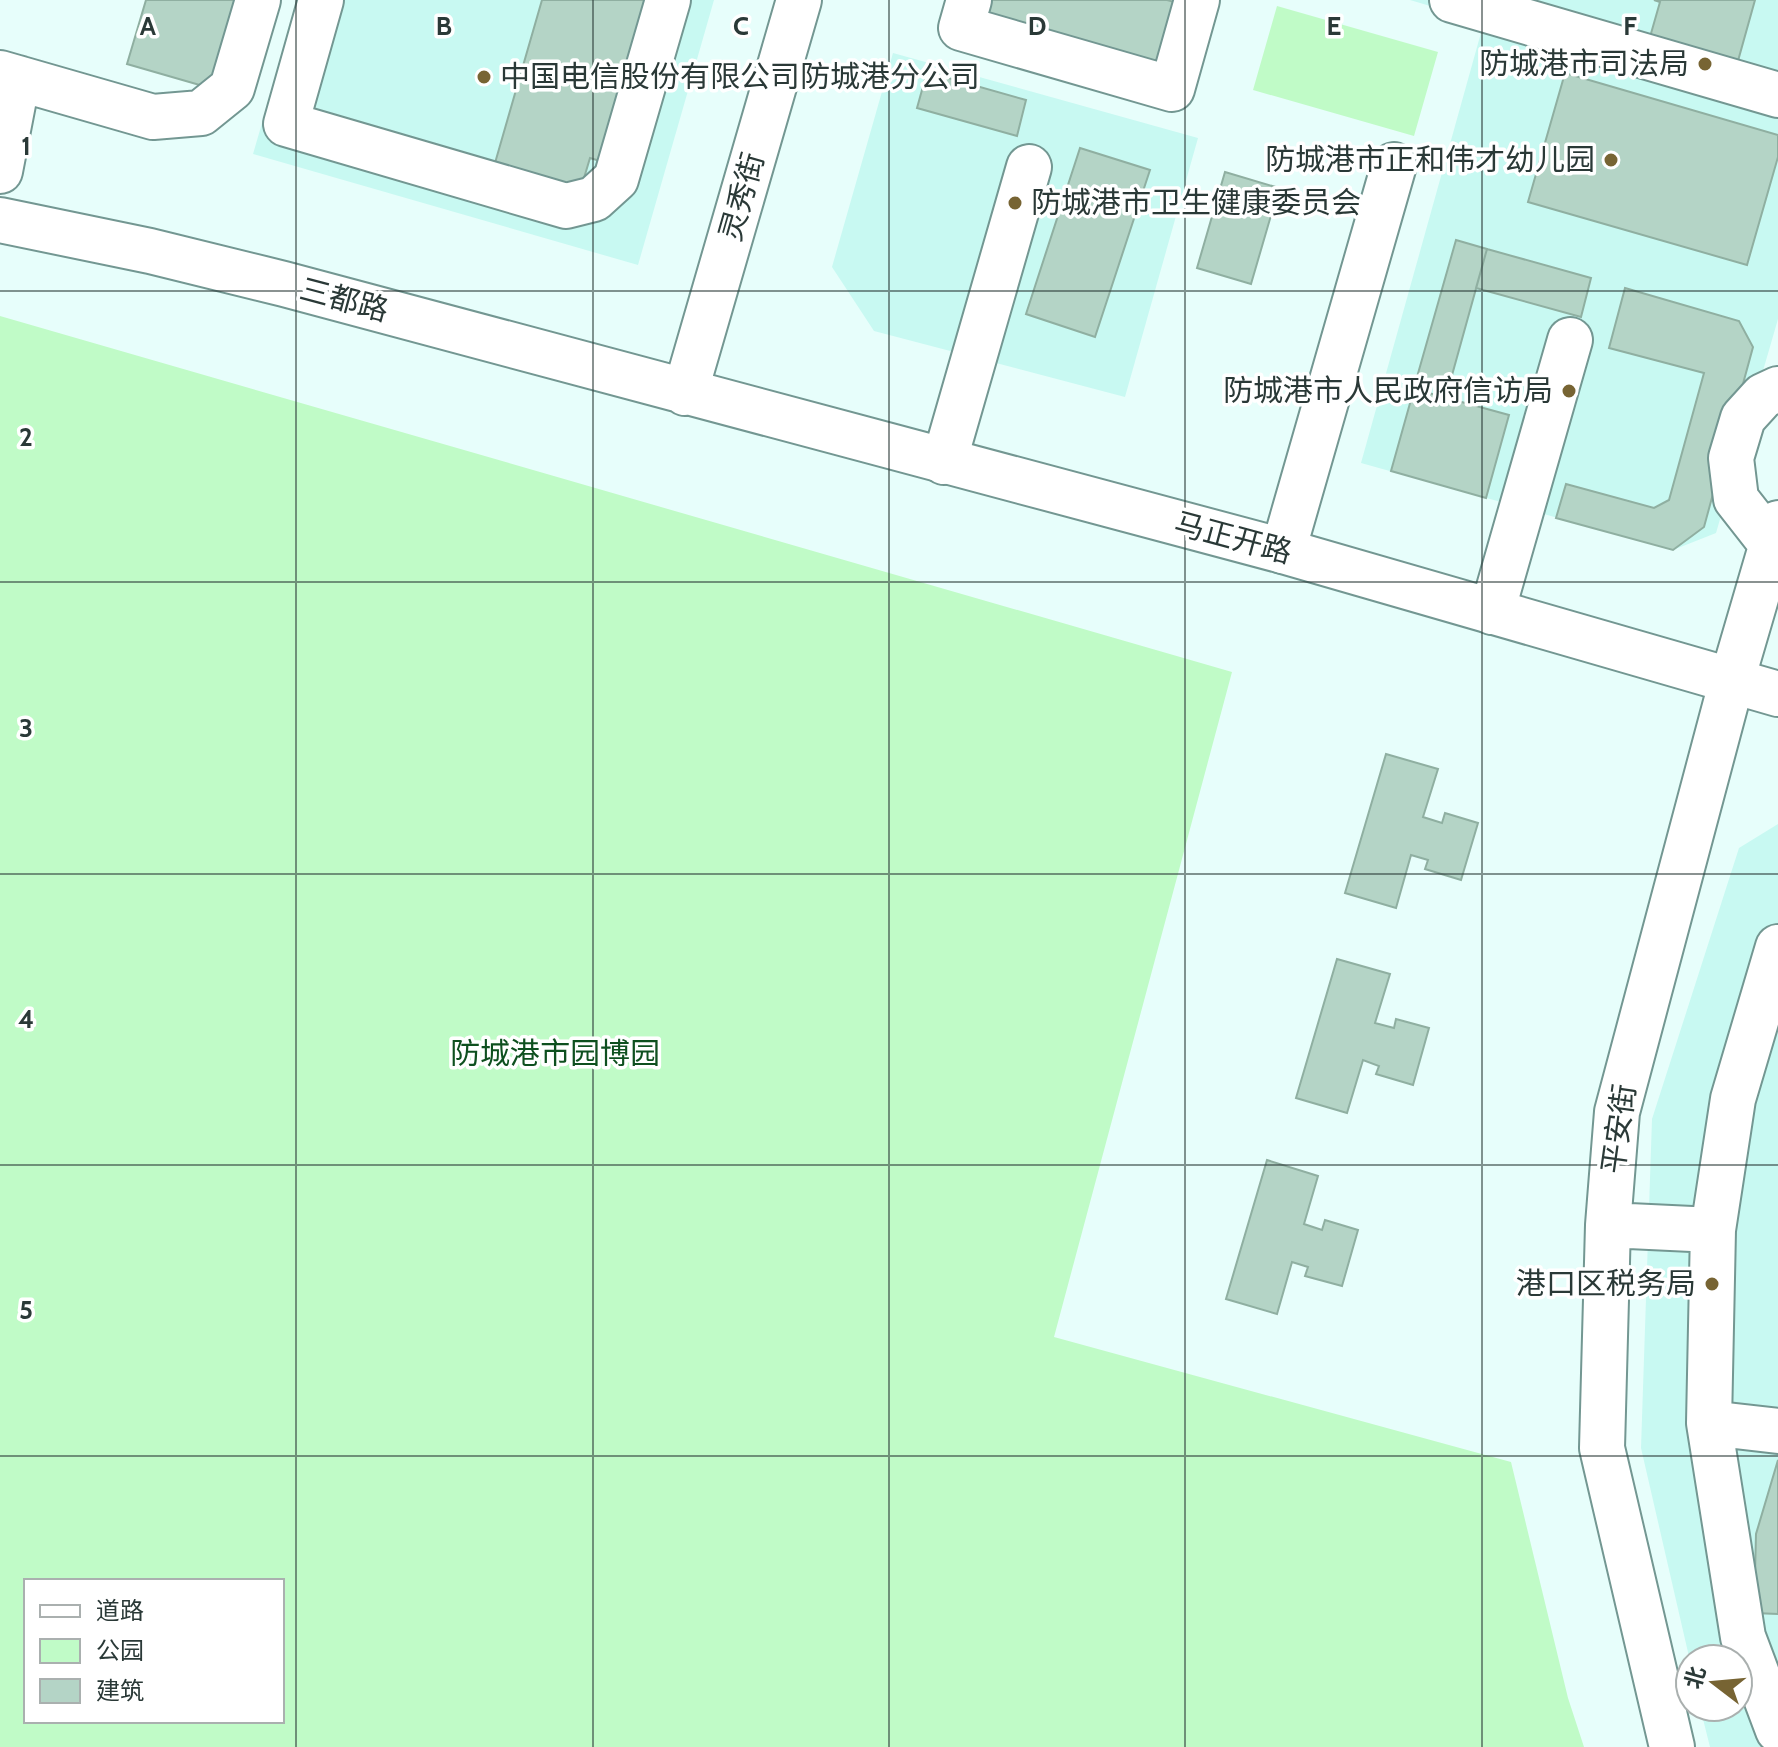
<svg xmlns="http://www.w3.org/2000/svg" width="1778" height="1747" font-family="Cabin,'Noto Sans SC',sans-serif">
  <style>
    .built { fill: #c8f9f2 }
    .green { fill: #c0fbc7; fill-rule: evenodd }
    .building { fill: #b4d4c6; stroke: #8fafa1; stroke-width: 2 }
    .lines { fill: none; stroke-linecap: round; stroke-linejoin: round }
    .minor-casing { stroke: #739792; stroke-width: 48 }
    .major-casing { stroke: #739792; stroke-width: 48 }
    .minor { stroke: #fff; stroke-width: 44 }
    .major { stroke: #fff; stroke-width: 44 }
    .grid { fill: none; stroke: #2a3937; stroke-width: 2; stroke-opacity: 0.55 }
    .poi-dot { fill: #776433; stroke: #fff; stroke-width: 3 }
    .labels { text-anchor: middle; stroke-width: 7; stroke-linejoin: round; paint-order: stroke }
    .poi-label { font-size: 30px; fill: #2a3937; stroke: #fff; text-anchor: end }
    .street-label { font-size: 30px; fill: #2a3937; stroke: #fff }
    .park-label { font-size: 30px; fill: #0e501f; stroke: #fff }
    .grid-label { font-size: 26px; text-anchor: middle; font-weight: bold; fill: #2a3937; stroke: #fff; stroke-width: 7; stroke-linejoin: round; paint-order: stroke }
  </style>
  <rect width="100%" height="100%" fill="#e7fefb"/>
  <path class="built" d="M298,0H714L638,265L253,154Z
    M1410,0H1778V319L1716,533L1673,550L1361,463L1484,22Z
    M893,53L1198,138L1125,397L874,331L832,267Z
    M1778,824V1747H1710L1700,1707H1738V1659H1690V1661L1641,1448L1652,1119L1739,848Z"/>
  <path class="green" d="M1277,6L1438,52L1414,136L1253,90Z
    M0,316L1232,672L1054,1337L1511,1462L1568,1698L1584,1747H0ZM26,1581H282V1721H26Z"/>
  <path class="building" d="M146,0H235L210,88L127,64Z
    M542,0H654L607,163L590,158L581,188L495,163Z
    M990,0H1167L1182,4L1165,64L986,13Z
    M1654,0H1755L1736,68L1648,44L1660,2Z
    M927,72L1026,100L1017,136L917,108Z
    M1565,73L1778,135V157L1747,265L1528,202Z
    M1080,148L1150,170L1095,337L1026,314Z
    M1225,172L1279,188L1251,284L1197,268Z
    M1456,240L1487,249L1449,386L1417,377Z
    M1487,249L1591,278L1581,317L1476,288Z
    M1625,288L1739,321L1753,347L1704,527L1673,550L1556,518L1566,484L1654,508L1669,500L1704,373L1609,348Z
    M1414,389L1509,415L1486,498L1391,471Z
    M1386,754L1438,769L1423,817L1442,823L1445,813L1478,823L1461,880L1425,869L1428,860L1411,855L1396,908L1345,893Z
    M1337,959L1390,974L1375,1023L1394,1028L1396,1019L1429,1028L1413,1085L1376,1074L1379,1066L1363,1060L1347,1113L1296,1098Z
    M1267,1160L1318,1176L1304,1224L1322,1230L1325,1220L1358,1230L1342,1286L1305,1276L1308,1267L1292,1262L1277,1314L1226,1299Z
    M1778,1460V1614L1754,1613L1756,1534Z"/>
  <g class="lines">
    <g class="minor-casing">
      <path id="minor" d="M321,0L286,124L566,206L594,199L616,179L668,0
        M969,0L961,28L1172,89L1197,0
        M1452,0L1778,95
        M0,73L153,117L201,113L232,88L258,0
        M0,171L18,78
        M944,462L1029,167
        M1772,545L1736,499L1731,458L1743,418L1763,396L1778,389
        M1283,551L1394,165
        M1492,612L1570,340
        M1778,947L1733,1099L1713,1230L1709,1423L1743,1637L1778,1730
        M1608,1225L1713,1230
        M1709,1423L1778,1431
        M1672,1747L1602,1448L1608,1225L1617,1112L1732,680L1778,523"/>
    </g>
    <g class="major-casing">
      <path id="major" d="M0,220L150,251L284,284L1283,551L1778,694
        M685,393L799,0"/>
    </g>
    <use href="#minor" class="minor"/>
    <use href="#major" class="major"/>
  </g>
  <path class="grid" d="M296,0V1747M593,0V1747M889,0V1747M1185,0V1747M1482,0V1747M0,291H1778M0,582H1778M0,874H1778M0,1165H1778M0,1456H1778"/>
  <g class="poi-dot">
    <circle cx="1705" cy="64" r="8"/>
    <circle cx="484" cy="77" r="8"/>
    <circle cx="1611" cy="160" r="8"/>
    <circle cx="1015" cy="203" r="8"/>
    <circle cx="1569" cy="391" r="8"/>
    <circle cx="1712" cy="1284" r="8"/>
  </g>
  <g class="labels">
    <g class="poi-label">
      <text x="1689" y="74">防城港市司法局</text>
      <text x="500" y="87" text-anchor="start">中国电信股份有限公司防城港分公司</text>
      <text x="1595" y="170">防城港市正和伟才幼儿园</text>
      <text x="1031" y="213" text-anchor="start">防城港市卫生健康委员会</text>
      <text x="1553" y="401">防城港市人民政府信访局</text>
      <text x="1696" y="1294">港口区税务局</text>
    </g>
    <g class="street-label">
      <text transform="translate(742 197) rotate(-74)" y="10">灵秀街</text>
      <text transform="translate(344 300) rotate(15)" y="10">三都路</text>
      <text transform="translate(1233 538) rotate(15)" y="10">马正开路</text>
      <text transform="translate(1619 1129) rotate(-82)" y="10">平安街</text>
    </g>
    <g class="park-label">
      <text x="555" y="1064">防城港市园博园</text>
    </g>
  </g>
  <g class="grid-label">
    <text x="148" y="35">A</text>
    <text x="444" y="35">B</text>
    <text x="741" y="35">C</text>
    <text x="1037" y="35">D</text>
    <text x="1334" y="35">E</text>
    <text x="1630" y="35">F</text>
    <text x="26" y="155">1</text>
    <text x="26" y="446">2</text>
    <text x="26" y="737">3</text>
    <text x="26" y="1028">4</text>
    <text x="26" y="1319">5</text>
  </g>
  <rect x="24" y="1579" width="260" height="144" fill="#ffffff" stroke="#aab0af" stroke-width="2"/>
  <rect x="40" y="1605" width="40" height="12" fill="#ffffff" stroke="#aab0af" stroke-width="2"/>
  <text x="96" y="1619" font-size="24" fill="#2a3937">道路</text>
  <rect x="40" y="1639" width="40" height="24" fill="#c0fbc7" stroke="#aab0af" stroke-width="2"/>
  <text x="96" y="1659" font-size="24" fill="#2a3937">公园</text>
  <rect x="40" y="1679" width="40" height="24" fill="#b4d4c6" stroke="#aab0af" stroke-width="2"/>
  <text x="96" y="1699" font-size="24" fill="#2a3937">建筑</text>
  <g transform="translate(1714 1683) rotate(286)"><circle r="38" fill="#ffffff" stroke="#aab0af" stroke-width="2"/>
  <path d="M0-6L14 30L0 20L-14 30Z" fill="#776433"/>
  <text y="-12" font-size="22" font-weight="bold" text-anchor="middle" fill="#2a3937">北</text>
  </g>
</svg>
